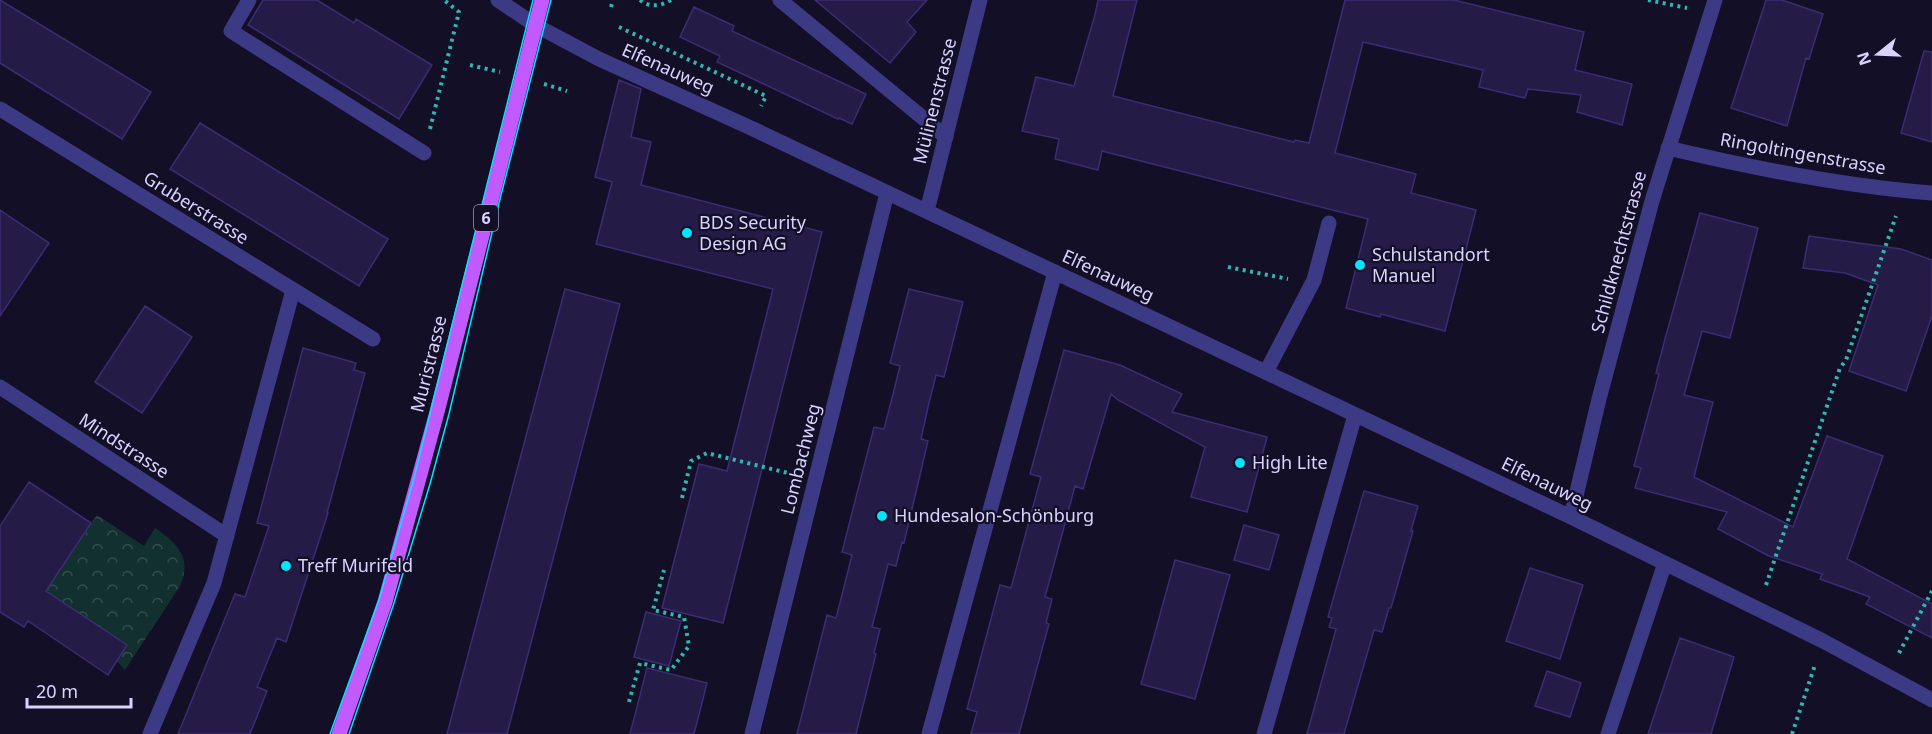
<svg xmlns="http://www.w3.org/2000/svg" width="1932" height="734" font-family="'Noto Sans',sans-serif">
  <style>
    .park { fill: url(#park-crowns) }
    .building { fill: #241b47; stroke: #3b2d73; stroke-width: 1.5 }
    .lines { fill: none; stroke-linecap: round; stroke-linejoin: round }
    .path { stroke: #2fb8b0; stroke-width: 4; stroke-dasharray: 3 4.5; stroke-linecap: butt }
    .service { stroke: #3d3a85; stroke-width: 15 }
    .minor { stroke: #3d3a85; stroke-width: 15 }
    .primary { stroke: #c25bff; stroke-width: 15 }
    .tram { stroke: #00e5ff; stroke-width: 1.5 }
    .poi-dot { fill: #00e5ff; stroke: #130f26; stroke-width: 2 }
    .labels { text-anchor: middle; stroke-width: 4.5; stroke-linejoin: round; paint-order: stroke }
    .shield { fill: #130f26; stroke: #9e99be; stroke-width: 1.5 }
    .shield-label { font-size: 16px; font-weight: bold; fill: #d9d4ff }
    .street-label { font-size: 18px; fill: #d9d4ff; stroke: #130f26 }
    .poi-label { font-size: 18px; fill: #d9d4ff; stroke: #130f26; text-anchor: start }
  </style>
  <defs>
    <pattern id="park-crowns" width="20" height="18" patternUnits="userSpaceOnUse" patternTransform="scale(1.5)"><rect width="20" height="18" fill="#12302f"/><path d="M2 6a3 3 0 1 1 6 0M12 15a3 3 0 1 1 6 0" fill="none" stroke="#344d4e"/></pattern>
  </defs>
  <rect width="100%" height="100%" fill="#130f26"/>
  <path class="park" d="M97,515L144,546L155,528C177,543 193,558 180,586L125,670L117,661L127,645L46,591Z"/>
  <path class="building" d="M0,0L151,92L122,139L0,63Z
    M263,0H317L354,23L356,19L432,65L399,119L248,25Z
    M815,0H927L907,22L916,32L890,63Z
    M1098,0H1137L1113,96L1294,142L1295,140L1309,143L1345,0H1454L1584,32L1575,70L1632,84L1622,125L1577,112L1581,95L1528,89L1525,98L1479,87L1483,70L1363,42L1335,153L1416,174L1411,193L1476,210L1445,331L1381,314L1380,317L1346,308L1368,219L1102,151L1098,170L1055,159L1059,139L1022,131L1036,77L1074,86L1095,15Z
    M1766,0H1782L1823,14L1809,59L1806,58L1787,126L1731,108Z
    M694,7L734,26L732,31L866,94L852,124L839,118L838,119L717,62L720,56L680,37Z
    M1924,51L1932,52V142L1901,133Z
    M619,80L641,89L631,137L651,142L641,185L822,232L723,623L662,608L699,464L727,471L773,289L596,244L612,182L595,177Z
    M200,123L388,239L359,286L170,169Z
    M0,210L49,243L0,316Z
    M1700,213L1758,228L1730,338L1702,331L1684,395L1713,402L1694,477L1793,527L1827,436L1883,456L1847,559L1932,604V638L1866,604L1870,597L1820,579L1822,574L1769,556L1718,529L1727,512L1635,488L1641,468L1634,466L1659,374L1656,373L1665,339Z
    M1809,236L1901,249L1932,260V316L1906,391L1849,371L1878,285L1845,273L1803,268Z
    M565,289L620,304L507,734H447Z
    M909,289L963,302L944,377L936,375L928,407L921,439L928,441L904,543L902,542L896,566L888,564L880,596L872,627L880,629L874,653L876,654L856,734H797L827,615L836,618L844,587L852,555L842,552L874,427L884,429L892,398L900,366L890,363Z
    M145,306L192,337L142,413L95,382Z
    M303,348L356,363L354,370L365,373L327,513H328L286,642L277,638L257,687L267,691L250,734H178L235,594L245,597L269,526L257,523Z
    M1064,350L1120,365L1182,394L1172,412L1267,437L1247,512L1191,497L1205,447L1118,400L1111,394L1083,489L1075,486L1060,542L1045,597L1052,599L1046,623L1049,624L1019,734H971L977,712L967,709L1000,585L1011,588L1041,477L1030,474Z
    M29,482L91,523L46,591L127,645L108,675L28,621L24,627L0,612V526Z
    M1364,491L1418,506L1411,531H1413L1391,608H1389L1382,632L1374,630L1344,734H1307L1336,629L1329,627L1332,618L1328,617Z
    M1244,525L1279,535L1269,570L1234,560Z
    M1175,560L1230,575L1195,699L1141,684Z
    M1530,568L1583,585L1560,659L1506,641Z
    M646,612L681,621L669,666L634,657Z
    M1680,638L1734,657L1711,734H1648Z
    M647,668L707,683L694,734H630Z
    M1547,671L1581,683L1570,717L1535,706Z"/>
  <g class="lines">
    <path class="path" d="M640,0C650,8 661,6 671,0
      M1648,0L1687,8
      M611,7L613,0
      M619,27L766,96L761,106
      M470,65L500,72
      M544,84L567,91
      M430,129L459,12L444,0
      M1228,267L1288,279
      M682,498L691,461L707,453L792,474
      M1766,585L1840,368L1846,360L1896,216
      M1899,653L1932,591
      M629,702L640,663L671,670L689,646L684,617L653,610L664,570
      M1792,734L1815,665"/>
    <path class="service" d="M249,0L231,31L424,153
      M780,0L946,137
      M1266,372L1314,280L1329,223
      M929,734L1055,272
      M1264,734L1355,415"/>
    <path class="minor" d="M498,0L535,25L599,59L751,128L1571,517L1823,641L1932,700
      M0,109L373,339
      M1668,148C1756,169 1842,186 1932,193
      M927,211L980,0
      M0,387L227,536
      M1571,517L1599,399L1652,201L1715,0
      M150,734L214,583L293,290
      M752,734L887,193
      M1608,734L1665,563"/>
    <path class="primary" d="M339,734L385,602L437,412L542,0"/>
    <path class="tram" d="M330,734L379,600L413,482L533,0
      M349,734L394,603L430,484L449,414L499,203L551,0"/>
  </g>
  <g class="poi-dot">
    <circle cx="687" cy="233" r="6"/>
    <circle cx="1360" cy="265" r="6"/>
    <circle cx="1240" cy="463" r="6"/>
    <circle cx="882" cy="516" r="6"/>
    <circle cx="286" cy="566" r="6"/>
  </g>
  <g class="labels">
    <rect class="shield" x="474" y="205" width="24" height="26" rx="4.5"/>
    <g class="shield-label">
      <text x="486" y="224">6</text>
    </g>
    <g class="street-label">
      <text transform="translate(668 69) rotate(24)" y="6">Elfenauweg</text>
      <text transform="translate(935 101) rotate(-76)" y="6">Mülinenstrasse</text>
      <text transform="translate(1803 154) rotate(10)" y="6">Ringoltingenstrasse</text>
      <text transform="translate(196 208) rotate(32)" y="6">Gruberstrasse</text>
      <text transform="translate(1619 252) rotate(-75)" y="6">Schildknechtstrasse</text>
      <text transform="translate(1108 276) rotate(25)" y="6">Elfenauweg</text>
      <text transform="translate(429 364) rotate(-76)" y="6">Muristrasse</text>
      <text transform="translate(124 446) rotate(33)" y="6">Mindstrasse</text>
      <text transform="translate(801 459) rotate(-76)" y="6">Lombachweg</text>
      <text transform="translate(1547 484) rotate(26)" y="6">Elfenauweg</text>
    </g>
    <g class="poi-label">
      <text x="699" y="229">BDS Security<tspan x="699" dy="21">Design AG</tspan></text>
      <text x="1372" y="261">Schulstandort<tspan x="1372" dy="21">Manuel</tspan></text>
      <text x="1252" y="469">High Lite</text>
      <text x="894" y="522">Hundesalon-Schönburg</text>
      <text x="298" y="572">Treff Murifeld</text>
    </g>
  </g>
  <g transform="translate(1878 54) rotate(252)" stroke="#130f26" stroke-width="4.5" paint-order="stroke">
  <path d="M0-4.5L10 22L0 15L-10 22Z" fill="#d9d4ff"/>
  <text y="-9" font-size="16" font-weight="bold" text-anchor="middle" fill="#d9d4ff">N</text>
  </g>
  <path d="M27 698v9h104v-9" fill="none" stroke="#d9d4ff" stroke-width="3"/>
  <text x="36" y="698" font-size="18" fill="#d9d4ff" stroke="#130f26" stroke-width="4.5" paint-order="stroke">20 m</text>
</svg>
